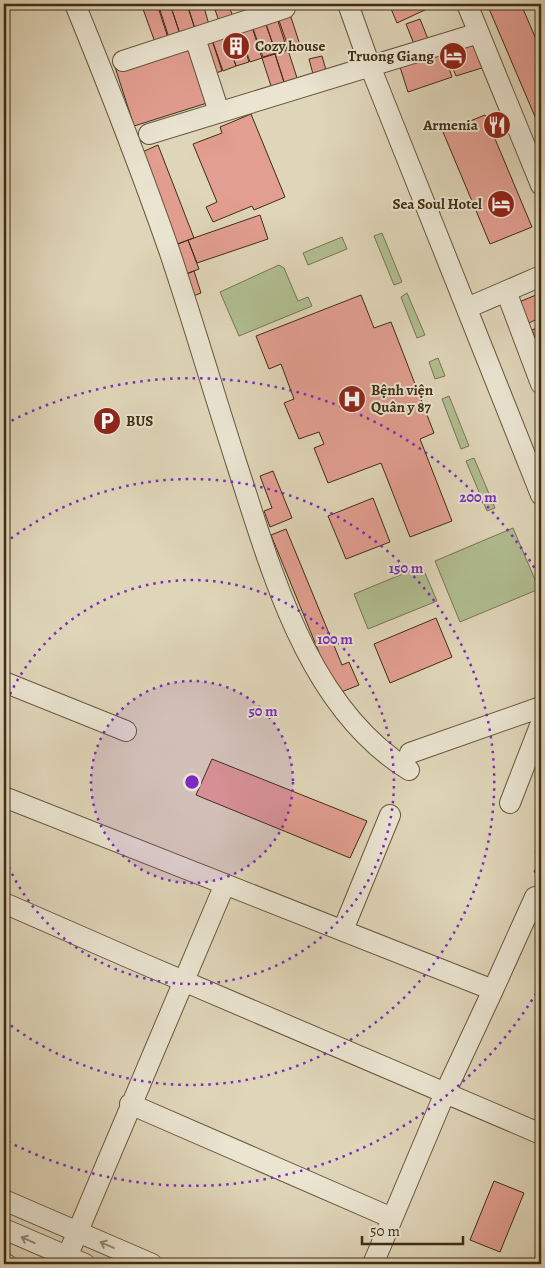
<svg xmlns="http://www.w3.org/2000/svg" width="545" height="1268" font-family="Alegreya,serif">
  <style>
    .green { fill: #b0bd90; stroke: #787552 }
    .building { fill: #e29e90; stroke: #3f2d13 }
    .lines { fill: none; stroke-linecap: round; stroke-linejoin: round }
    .minor-casing { stroke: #67573c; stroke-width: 22 }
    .minor { stroke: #eae4d1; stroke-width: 20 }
    .oneway { stroke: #948872 }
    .ring { fill: none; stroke: #7b2cbf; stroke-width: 2.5; stroke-dasharray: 2.5 5 }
    .labels { text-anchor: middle; stroke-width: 4; stroke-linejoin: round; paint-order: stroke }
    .poi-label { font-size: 15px; font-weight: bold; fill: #3f2d13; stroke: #eae4d1; text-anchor: start }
    .centre { fill: #7b2cbf; stroke: #eae4d1; stroke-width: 2.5 }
    .ring-label { font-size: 15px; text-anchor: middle; font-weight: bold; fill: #7b2cbf; stroke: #eae4d1; stroke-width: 4; stroke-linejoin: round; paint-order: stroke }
  </style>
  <rect width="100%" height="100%" fill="#dfd5b8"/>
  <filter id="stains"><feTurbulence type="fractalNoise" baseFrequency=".004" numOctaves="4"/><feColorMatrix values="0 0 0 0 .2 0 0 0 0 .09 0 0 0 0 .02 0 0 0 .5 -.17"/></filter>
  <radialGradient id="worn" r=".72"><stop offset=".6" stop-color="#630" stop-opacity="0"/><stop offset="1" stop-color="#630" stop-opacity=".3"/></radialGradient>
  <path class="green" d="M382,233L402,282L394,285L374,236Z
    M342,237L347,249L308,265L303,253Z
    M279,265L284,268L298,301L308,297L312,306L239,336L220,292Z
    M407,293L425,335L417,338L401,297Z
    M438,358L445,376L435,379L429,362Z
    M449,396L469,446L461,449L442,399Z
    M474,458L495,508L487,511L466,461Z
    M513,528L539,589L460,622L435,561Z
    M422,566L437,601L368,629L354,594Z"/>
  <path class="building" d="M157,4L169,41L156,45L143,9Z
    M170,4L181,37L170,41L159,7Z
    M170,4H187L196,32L181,37Z
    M187,4H203L210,28L196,32Z
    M213,4H228L234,19L220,24Z
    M389,4H427L429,8L397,23Z
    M487,4H521L541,51V125L539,126Z
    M288,8L300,45L287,49L275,12Z
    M276,12L289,49L276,53L263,16Z
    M263,16L276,53L263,57L250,20Z
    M420,19L430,44L416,49L406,24Z
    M250,21L262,58L250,62L237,25Z
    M237,25L249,62L236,66L224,29Z
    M223,29L236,66L223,71L210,34Z
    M210,34L222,71L209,75L197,38Z
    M475,41L485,67L456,76L446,52Z
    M188,44L207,103L134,126L115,67Z
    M288,50L298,81L285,85L275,54Z
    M443,51L452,77L408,92L400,67Z
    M275,54L285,85L272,89L262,58Z
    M322,56L326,70L313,74L309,59Z
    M251,114L285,197L254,210L252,206L213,222L206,207L217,202L193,144L222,133L220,127Z
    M485,115L532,227L490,244L443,132Z
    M158,145L194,238L175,245L140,153Z
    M260,215L268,239L197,263L188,240Z
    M188,240L199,269L186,274L175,245Z
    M194,271L201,293L193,296L186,274Z
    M541,293V317L529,323L519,302Z
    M361,295L374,328L391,322L434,433L420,439L452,521L410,537L381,463L328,483L314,448L324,444L319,432L299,439L284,403L294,399L281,364L269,369L256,336Z
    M541,326V351L532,330Z
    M273,471L292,518L270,527L264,511L272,508L260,476Z
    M373,498L390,542L346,559L328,516Z
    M286,529L342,665L349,662L359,685L336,694L271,535Z
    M436,618L452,657L390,683L374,644Z
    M212,759L367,821L350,858L196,795Z
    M540,839L541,840V875L534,872L541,855L535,853Z
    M494,1181L524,1193L500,1252L470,1240Z"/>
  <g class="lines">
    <g class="minor-casing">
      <path id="minor" d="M75,4C108,85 140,167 169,250C193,321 214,394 237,465C272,572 307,707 409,770
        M348,4L370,66L541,495
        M467,4L541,185
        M195,38L219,112
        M123,61L285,8
        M149,134L479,33
        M506,291L541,384
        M467,308L541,276
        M4,682L126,731
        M410,753L541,707
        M4,797L493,990L445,1093L373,1264
        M510,803L541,723
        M4,903L139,962L541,1134
        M343,930L390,815
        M493,990L535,897L541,900
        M130,1104L392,1218
        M4,1200L152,1264
        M4,1229L85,1264
        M4,1263L6,1264
        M64,1264L225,884"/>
    </g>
    <use href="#minor" class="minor"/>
  </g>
  <defs><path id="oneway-shaft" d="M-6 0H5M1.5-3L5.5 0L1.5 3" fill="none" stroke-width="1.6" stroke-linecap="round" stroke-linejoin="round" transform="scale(1.25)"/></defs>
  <g class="oneway">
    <use href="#oneway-shaft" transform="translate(28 1240) rotate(-156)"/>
    <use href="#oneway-shaft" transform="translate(107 1245) rotate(-157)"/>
  </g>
  <circle cx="192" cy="782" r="101" fill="#7b2cbf" fill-opacity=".12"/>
  <g class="ring">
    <circle cx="192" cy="782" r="101"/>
    <path d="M4 708A202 202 0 1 1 4 856"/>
    <path d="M5 543A303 303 0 1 1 5 1021"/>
    <path d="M540 987A404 404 0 0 1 5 1140M5 424A404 404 0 0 1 540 577"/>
  </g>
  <defs>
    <g id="building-disc" transform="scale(1.4375)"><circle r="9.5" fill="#8f2418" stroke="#eae4d1"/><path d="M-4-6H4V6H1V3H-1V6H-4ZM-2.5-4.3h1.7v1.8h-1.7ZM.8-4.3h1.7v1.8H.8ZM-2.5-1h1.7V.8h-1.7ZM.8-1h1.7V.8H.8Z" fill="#fff"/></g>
    <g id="hotel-disc" transform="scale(1.4375)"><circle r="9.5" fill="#8f2418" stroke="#eae4d1"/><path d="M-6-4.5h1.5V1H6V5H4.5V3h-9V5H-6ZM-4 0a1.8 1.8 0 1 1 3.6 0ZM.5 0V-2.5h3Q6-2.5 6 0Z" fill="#fff"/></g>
    <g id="restaurant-disc" transform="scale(1.4375)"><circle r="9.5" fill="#8f2418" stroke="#eae4d1"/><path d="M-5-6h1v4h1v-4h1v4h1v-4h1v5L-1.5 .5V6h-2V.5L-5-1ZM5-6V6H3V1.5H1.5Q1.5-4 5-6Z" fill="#fff"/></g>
    <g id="hospital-disc" transform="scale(1.4375)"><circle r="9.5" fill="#8f2418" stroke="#eae4d1"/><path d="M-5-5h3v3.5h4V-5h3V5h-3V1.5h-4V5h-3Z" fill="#fff"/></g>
    <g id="parking-disc" transform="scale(1.4375)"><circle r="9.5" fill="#8f2418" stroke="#eae4d1"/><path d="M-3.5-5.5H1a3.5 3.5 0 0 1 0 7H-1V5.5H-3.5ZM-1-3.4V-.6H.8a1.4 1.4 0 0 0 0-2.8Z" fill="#fff"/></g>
  </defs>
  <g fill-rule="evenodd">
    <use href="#building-disc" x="236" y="46"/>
    <use href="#hotel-disc" x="453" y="56"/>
    <use href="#restaurant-disc" x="497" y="125"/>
    <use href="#hotel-disc" x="501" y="204"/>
    <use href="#hospital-disc" x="352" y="399"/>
    <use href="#parking-disc" x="107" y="421"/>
  </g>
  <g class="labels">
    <g class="poi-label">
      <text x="255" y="51">Cozy house</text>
      <text x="434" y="61" text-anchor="end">Truong Giang</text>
      <text x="478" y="130" text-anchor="end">Armenia</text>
      <text x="482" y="209" text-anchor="end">Sea Soul Hotel</text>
      <text x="371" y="395">Bệnh viện<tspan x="371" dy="17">Quân y 87</tspan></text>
      <text x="126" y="426">BUS</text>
    </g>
  </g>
  <circle cx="192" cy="782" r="8" class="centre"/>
  <g class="ring-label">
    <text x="478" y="502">200 m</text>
    <text x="406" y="573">150 m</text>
    <text x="335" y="644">100 m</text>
    <text x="263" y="716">50 m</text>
  </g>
  <rect width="545" height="1268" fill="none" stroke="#dfd5b8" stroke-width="20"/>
  <rect x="5" y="5" width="535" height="1258" fill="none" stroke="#3f2d13" stroke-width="2.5"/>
  <rect x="10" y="10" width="525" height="1248" fill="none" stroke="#3f2d13"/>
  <path d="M362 1236v8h101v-8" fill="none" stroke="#3f2d13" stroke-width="2.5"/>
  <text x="370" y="1236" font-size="15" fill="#3f2d13" stroke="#eae4d1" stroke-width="4" paint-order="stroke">50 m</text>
  <rect width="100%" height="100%" filter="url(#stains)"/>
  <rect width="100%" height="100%" fill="url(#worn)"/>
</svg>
